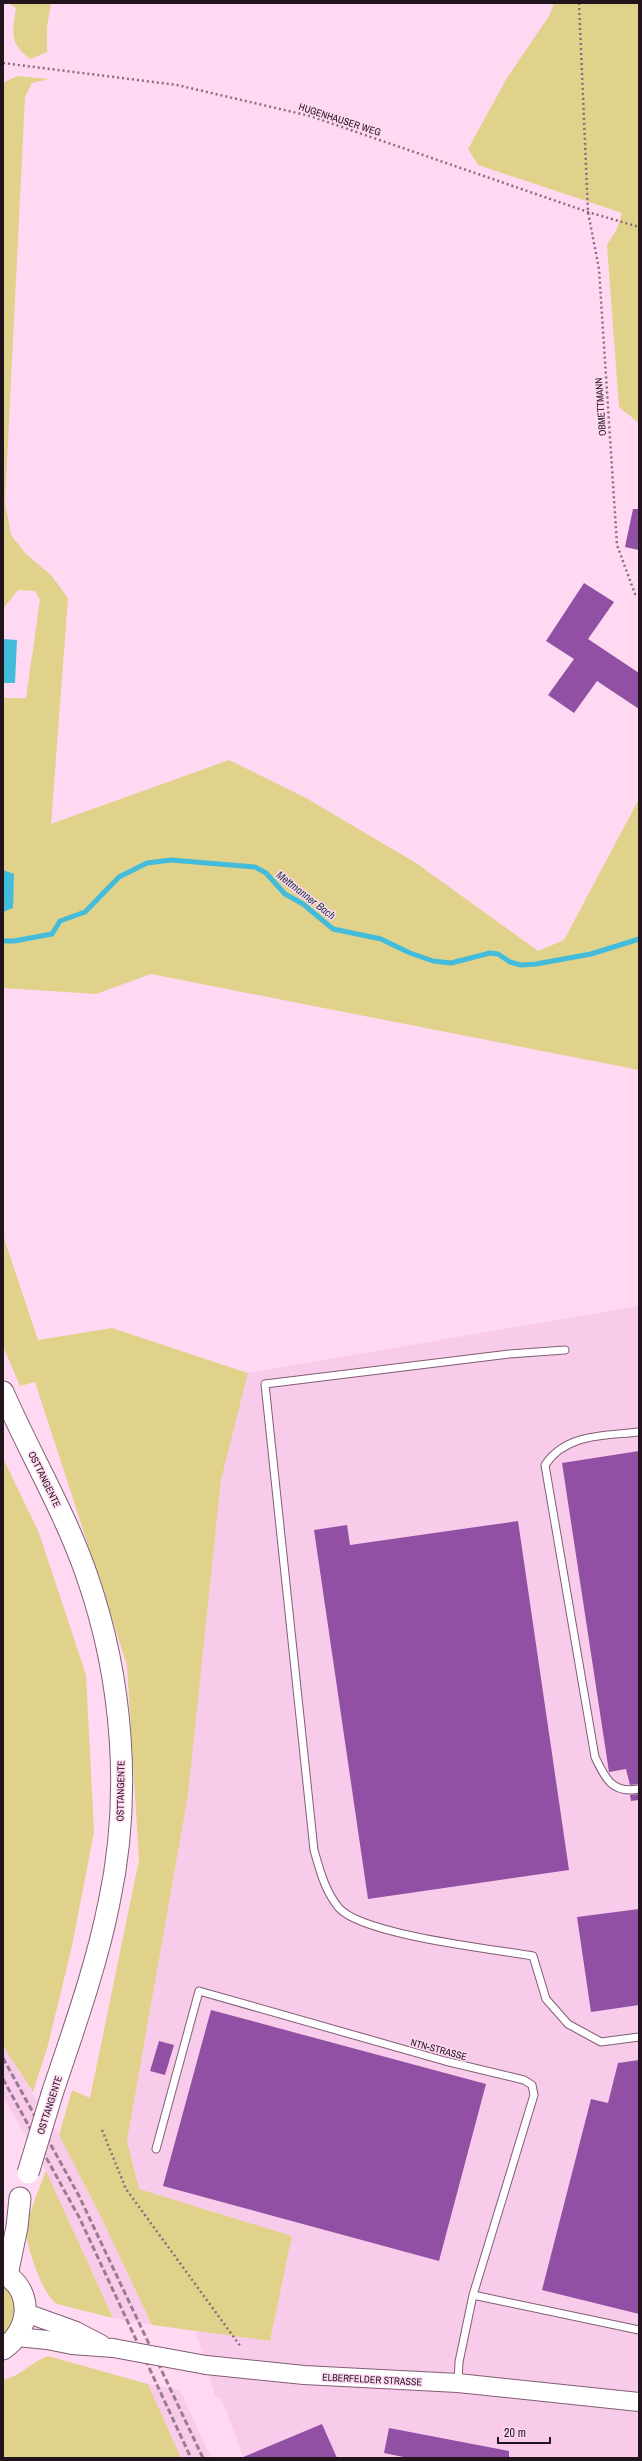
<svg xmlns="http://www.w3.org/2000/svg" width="642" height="2461" font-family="'Archivo Narrow',sans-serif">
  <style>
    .built { fill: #f8cbea }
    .green { fill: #e0d28a }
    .water { fill: #43bcdb }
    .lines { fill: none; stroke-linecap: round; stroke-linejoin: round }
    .stream { stroke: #43bcdb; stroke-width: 5 }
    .building { fill: #9150a3 }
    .service-casing { stroke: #805e75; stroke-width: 9 }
    .tertiary-casing { stroke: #805e75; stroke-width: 20 }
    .secondary-casing { stroke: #805e75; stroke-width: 23 }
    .path { stroke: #876e7f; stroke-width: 2.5; stroke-dasharray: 2 3; stroke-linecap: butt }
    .service { stroke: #fff; stroke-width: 7 }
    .tertiary { stroke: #fff; stroke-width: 18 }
    .secondary { stroke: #fff; stroke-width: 21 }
    .rail { stroke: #987d8f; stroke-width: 3; stroke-dasharray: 6 3; stroke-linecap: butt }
    .tertiary-bridge-casing { stroke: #805e75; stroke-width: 20; stroke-linecap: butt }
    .secondary-bridge-casing { stroke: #805e75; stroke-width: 23; stroke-linecap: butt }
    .tertiary-bridge { stroke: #fff; stroke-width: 18 }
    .secondary-bridge { stroke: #fff; stroke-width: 21 }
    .labels { text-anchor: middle; stroke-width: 3; stroke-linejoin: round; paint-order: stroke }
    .street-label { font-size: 10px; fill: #21141d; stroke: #ffd8f2 }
    .water-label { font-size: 11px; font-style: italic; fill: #2b454c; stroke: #ffd8f2 }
  </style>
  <rect width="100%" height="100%" fill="#ffd8f2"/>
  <path class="built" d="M639,1306V2458H244L222,2400L215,2396L196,2331L270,2341L292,2236L139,2189L127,2141L188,1795L221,1480L248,1373Z
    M3,2046L59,2135L100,2215L152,2325L113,2318L46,2171L3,2097Z
    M148,2384L180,2390L211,2458H181Z"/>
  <path class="green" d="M8,3H51L47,27V52L31,59C8,44 13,32 16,8Z
    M554,3H639V423L619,407L607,245L617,229L622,213L478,165L468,149L507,78L549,16Z
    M17,76L49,79L32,83L25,97L5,502L11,535L26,554L51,575L68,598L51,824L229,760L306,798L416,863L538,951L564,940L639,799V1070L151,974L96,994L3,988V698H26L40,600L35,591L18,590L3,609V83Z
    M3,1222L5,1241L38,1340L112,1328L248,1373L221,1480L188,1795L127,2141L139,2189L292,2236L270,2341L152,2325L100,2215L59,2135L72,2090L90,2098L139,1860L127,1665L35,1382L20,1386L3,1346Z
    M3,1458L39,1533L86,1675L94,1832L72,1946L48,2045L33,2092L3,2046Z
    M46,2171L113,2318L57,2304C42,2294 28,2250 26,2232C26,2221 41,2183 46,2171Z
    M3,2284C21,2308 21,2315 3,2339Z
    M48,2356L148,2384L181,2458H3V2380C21,2376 31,2362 48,2356Z"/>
  <path class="water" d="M3,639L17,640L15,683H3Z
    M3,870L14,874L13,908L3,912Z"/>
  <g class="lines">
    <path class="stream" d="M3,941H14L52,934L60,921L85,912L119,877L147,863L171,860L255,867L266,873L285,894L303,904L333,929L381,939L410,953L433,961L451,963L490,953L498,954L510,962L521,965L536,964L591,954L639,939"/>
  </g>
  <path class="building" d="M633,509H639V550L625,547Z
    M584,583L614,602L588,639L639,673V709L597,681L574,713L548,695L574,659L546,641Z
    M639,1451V1784L630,1785L626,1769L609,1772L562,1463Z
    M518,1521L569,1870L368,1899L314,1530L347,1525L350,1545Z
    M639,1794V1800L631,1801L630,1795Z
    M639,1909V2005L591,2012L577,1917Z
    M211,2010L486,2084L439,2261L163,2186Z
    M159,2041L174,2045L165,2075L150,2071Z
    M639,2060V2314L542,2290L591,2099L608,2103L618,2063Z
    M322,2424L337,2458H241Z
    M389,2428L509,2451V2458H408L384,2453Z"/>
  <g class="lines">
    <g class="service-casing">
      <path id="service" d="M565,1350L509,1354L265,1384L314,1850C320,1871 325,1891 339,1908C363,1935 493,1949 533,1956L546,1999L568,2024L601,2042L639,2037
        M639,1432C605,1436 566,1433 545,1465L595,1757C605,1778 612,1794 639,1789
        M156,2149L199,1991L445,2061L524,2080L532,2085L534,2095L473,2295L459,2362L458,2383
        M473,2295L639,2330"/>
    </g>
    <g class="tertiary-casing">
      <path id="tertiary" d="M26,2313L76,2331L101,2344
        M17,2337L47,2340L72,2345L113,2348
        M206,2365L304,2375L458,2383L639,2402"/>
    </g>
    <g class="secondary-casing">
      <path id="secondary" d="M3,1392C30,1454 65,1512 87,1576C123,1679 132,1797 109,1903C96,1968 73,2031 52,2094
        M3,2273C35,2291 30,2331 3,2349
        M7,2275L17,2227L20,2198"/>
    </g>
    <path class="path" d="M579,3L588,212L599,269L617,545L635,594L639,596
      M3,63L177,85L310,116L588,212L639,227
      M102,2130L126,2189L241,2347"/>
    <use href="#service" class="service"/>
    <use href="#tertiary" class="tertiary"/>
    <use href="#secondary" class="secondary"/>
    <path class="rail" d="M3,2058L79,2196L203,2458
      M3,2079L80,2219L191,2458"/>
    <g class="tertiary-bridge-casing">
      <path id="tertiary-bridge" d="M113,2348L206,2365"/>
    </g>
    <g class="secondary-bridge-casing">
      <path id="secondary-bridge" d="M28,2173L52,2094"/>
    </g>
    <use href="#tertiary-bridge" class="tertiary-bridge"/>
    <use href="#secondary-bridge" class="secondary-bridge"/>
  </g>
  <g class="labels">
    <g class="street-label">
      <text transform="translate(340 119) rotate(18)" y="4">HUGENHAUSER WEG</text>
      <text transform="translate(600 407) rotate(-94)" y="4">OBMETTMANN</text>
      <text transform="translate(45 1479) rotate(64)" y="4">OSTTANGENTE</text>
      <text transform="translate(120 1791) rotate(-89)" y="4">OSTTANGENTE</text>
      <text transform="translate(439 2049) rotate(15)" y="4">NTN-STRASSE</text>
      <text transform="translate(49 2105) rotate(-72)" y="4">OSTTANGENTE</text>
      <text transform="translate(372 2379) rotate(3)" y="4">ELBERFELDER STRASSE</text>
    </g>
    <g class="water-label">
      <text transform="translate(306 895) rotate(38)" y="4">Mettmanner Bach</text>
    </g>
  </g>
  <rect width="642" height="2461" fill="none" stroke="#21141d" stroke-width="8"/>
  <path d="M498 2437v6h52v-6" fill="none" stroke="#21141d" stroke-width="2"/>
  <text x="504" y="2437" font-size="12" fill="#21141d" stroke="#ffd8f2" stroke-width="3" paint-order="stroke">20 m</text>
</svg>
